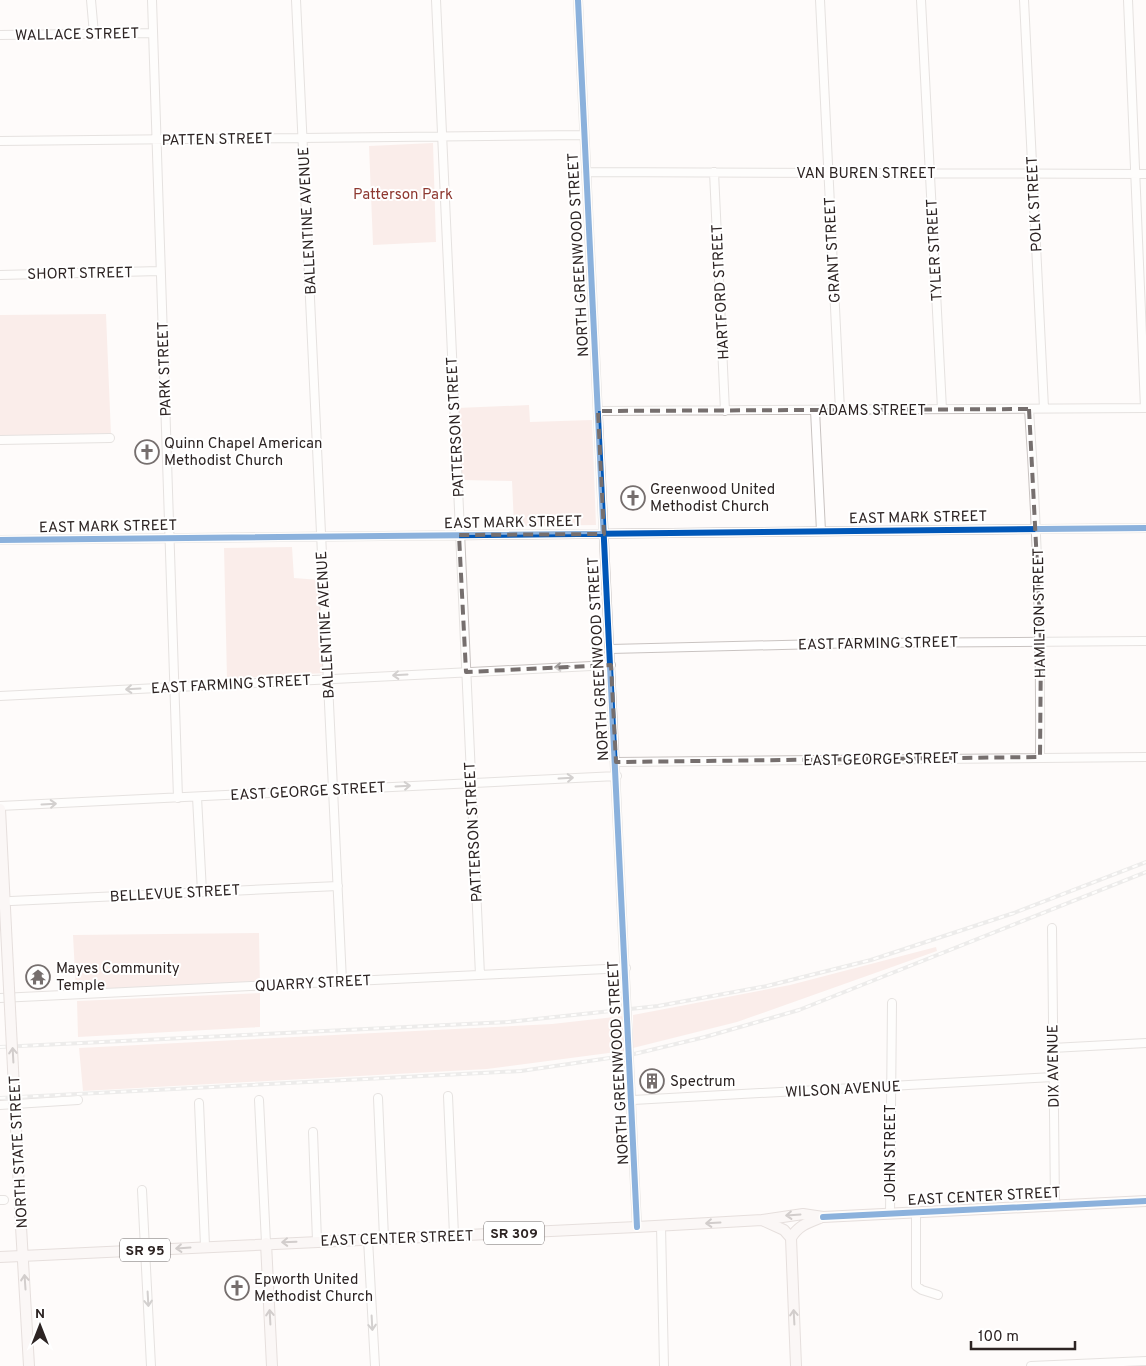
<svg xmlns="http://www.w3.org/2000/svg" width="1146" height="1366" font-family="Overpass,sans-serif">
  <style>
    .green { fill: #f6dcd8 }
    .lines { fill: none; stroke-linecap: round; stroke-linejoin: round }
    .minor-casing { stroke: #c9c3c1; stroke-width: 10 }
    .major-casing { stroke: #cabcba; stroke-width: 12 }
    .minor { stroke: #fffefe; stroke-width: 8 }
    .major { stroke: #f8f2f1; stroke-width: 10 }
    .rail-casing { stroke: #dad9d9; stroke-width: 4 }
    .rail { stroke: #fff; stroke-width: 2; stroke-dasharray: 5.5; stroke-linecap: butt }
    .major-bridge-casing { stroke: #cabcba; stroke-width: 12; stroke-linecap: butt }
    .major-bridge { stroke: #f8f2f1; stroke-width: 10 }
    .cycleway-casing { stroke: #fff; stroke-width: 9 }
    .cycleway { stroke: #0057b8; stroke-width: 6 }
    .oneway { stroke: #a09c9b }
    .oneway2 { stroke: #9d9594 }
    .marked { fill: none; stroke: #766f6e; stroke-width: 4; stroke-dasharray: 10 6; stroke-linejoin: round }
    .labels { text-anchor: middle; stroke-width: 4; stroke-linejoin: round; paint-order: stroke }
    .shield { fill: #fff; stroke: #6c6665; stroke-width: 1 }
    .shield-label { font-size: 14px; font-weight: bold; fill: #2d2423 }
    .street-label { font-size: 15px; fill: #2d2423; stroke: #fff }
    .park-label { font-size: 15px; fill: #8e3830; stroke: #fff }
    .poi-label { font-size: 15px; fill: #2d2423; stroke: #fff; text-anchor: start }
  </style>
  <rect width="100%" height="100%" fill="#fefbfa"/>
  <path class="green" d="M433,143L436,242L373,245L369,146Z
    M106,314L111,435L0,436V315Z
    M529,405L530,422L592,420L596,525L514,526L512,481L461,480L457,408Z
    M292,547L294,578L320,580L325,673L227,679L224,548Z
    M259,933L260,986L76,992L73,935Z
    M936,947L937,951L737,1022L633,1048V1015L790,985Z
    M260,993V1027L78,1037L77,1001Z
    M623,1016L624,1051L487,1069L83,1091L79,1048L552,1024Z"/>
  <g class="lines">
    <g class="minor-casing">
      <path id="minor" d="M91,0L94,34
        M152,0L178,798
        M296,0L342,981
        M436,0L480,975
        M578,0L637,1227
        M820,0L840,410
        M921,0L942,409
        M1024,0L1044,408
        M1128,0L1145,408
        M0,35L153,33
        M0,141L584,135
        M586,172L1146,174
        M714,172L725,411
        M0,275L160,271
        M1029,409C1037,525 1041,640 1040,757
        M815,410L821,531
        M598,411L1146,408
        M0,440L110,438
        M0,540L1146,528
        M610,649L863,643L1146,641
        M0,696L611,665
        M616,762L1146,757
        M197,797L202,892
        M0,806L617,776
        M11,901L338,886
        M1052,928L1055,1205
        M0,998L626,968
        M1052,1048L1146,1043
        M448,1096L454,1235
        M378,1098L384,1238
        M259,1100L266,1243
        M633,1100L1053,1077
        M199,1103L205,1246
        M0,1105L78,1100
        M313,1132L317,1241
        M142,1190L151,1366
        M0,1200H4
        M916,1213V1286L922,1290L938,1295
        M890,1214L892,1003
        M661,1226L664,1366
        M368,1239L375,1366
        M1031,1366L1146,1361"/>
    </g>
    <g class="major-casing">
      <path id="major" d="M0,809L6,928
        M20,1209L29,1366
        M762,1220L784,1230L791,1238L796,1366
        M791,1238C798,1226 807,1223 820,1218
        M266,1243L272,1366
        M0,1257L637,1227L762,1220L803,1214L823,1217L1146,1201"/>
    </g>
    <use href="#minor" class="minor"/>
    <use href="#major" class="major"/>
    <g class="rail-casing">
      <path id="rail" d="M0,1047L508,1022L658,1006L767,986L871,960L1014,913L1146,862
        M0,1098L521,1071L630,1055L705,1037L799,1010L1146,872"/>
    </g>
    <use href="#rail" class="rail"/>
    <g class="major-bridge-casing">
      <path id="major-bridge" d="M6,928L20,1209"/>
    </g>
    <use href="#major-bridge" class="major-bridge"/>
    <g class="cycleway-casing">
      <path id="cycleway" d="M578,0L637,1227
        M0,540L1146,528
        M823,1217L1146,1201"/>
    </g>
    <use href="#cycleway" class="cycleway"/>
  </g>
  <defs><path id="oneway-shaft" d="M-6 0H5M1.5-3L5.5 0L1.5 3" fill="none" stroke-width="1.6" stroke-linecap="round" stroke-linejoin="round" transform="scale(1.25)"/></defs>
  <g class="oneway">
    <use href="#oneway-shaft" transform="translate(562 667) rotate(177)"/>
    <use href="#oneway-shaft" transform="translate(400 675) rotate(177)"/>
    <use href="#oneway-shaft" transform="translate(133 689) rotate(177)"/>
    <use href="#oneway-shaft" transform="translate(566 778) rotate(-3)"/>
    <use href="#oneway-shaft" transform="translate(403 786) rotate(-3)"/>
    <use href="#oneway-shaft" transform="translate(49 804) rotate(-3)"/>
    <use href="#oneway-shaft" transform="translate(148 1299) rotate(87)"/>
    <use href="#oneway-shaft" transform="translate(372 1323) rotate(87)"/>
  </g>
  <g class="oneway2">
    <use href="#oneway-shaft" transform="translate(13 1055) rotate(-93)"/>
    <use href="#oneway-shaft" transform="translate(793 1215) rotate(176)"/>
    <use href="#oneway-shaft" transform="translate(713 1223) rotate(177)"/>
    <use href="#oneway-shaft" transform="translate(289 1242) rotate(178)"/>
    <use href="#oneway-shaft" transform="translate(183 1248) rotate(176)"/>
    <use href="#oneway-shaft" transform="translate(25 1282) rotate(-94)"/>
    <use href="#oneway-shaft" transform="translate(270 1317) rotate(-93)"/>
    <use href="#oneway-shaft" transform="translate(794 1317) rotate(-93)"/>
  </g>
  <path d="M0 0H1146V1366H0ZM1029,409L1041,641L1040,757L616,762L611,665L466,672L459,535L604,534L598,411Z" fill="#fefbfa" fill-opacity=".55" fill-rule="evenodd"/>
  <path class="marked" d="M1029,409L1041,641L1040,757L616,762L611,665L466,672L459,535L604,534L598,411Z"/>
  <defs>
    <g id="church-ring" transform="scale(1.25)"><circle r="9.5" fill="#fff" stroke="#766f6e" stroke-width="1.5"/><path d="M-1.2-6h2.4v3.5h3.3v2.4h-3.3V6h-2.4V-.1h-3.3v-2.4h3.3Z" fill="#766f6e"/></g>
    <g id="temple-ring" transform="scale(1.25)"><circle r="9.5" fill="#fff" stroke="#766f6e" stroke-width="1.5"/><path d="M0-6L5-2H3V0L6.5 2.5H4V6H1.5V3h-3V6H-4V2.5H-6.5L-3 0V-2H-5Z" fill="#766f6e"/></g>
    <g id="building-ring" transform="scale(1.25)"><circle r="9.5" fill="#fff" stroke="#766f6e" stroke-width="1.5"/><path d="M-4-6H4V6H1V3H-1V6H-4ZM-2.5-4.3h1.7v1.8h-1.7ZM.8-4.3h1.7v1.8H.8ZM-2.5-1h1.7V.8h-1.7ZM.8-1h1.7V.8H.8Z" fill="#766f6e"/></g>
  </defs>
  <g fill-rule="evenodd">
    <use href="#church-ring" x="147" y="452"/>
    <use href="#church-ring" x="633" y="498"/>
    <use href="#temple-ring" x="38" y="977"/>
    <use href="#building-ring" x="652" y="1081"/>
    <use href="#church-ring" x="237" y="1288"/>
  </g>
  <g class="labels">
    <g class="shield">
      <rect x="484" y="1221.5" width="60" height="23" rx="4"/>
      <rect x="120" y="1238.5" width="50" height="23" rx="4"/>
    </g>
    <g class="shield-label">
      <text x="514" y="1238">SR 309</text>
      <text x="145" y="1255">SR 95</text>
    </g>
    <g class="street-label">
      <text transform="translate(77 34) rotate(-1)" y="5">WALLACE STREET</text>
      <text transform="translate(217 139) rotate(-1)" y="5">PATTEN STREET</text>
      <text x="866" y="178">VAN BUREN STREET</text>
      <text transform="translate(1034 204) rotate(-93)" y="5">POLK STREET</text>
      <text transform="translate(307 221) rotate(-93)" y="5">BALLENTINE AVENUE</text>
      <text transform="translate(832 250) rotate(-93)" y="5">GRANT STREET</text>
      <text transform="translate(934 250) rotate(-93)" y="5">TYLER STREET</text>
      <text transform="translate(578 255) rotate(-93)" y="5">NORTH GREENWOOD STREET</text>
      <text transform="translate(80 273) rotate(-1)" y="5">SHORT STREET</text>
      <text transform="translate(720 292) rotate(-93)" y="5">HARTFORD STREET</text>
      <text transform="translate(164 369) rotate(-92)" y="5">PARK STREET</text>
      <text x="872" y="415">ADAMS STREET</text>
      <text transform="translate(455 427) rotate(-93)" y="5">PATTERSON STREET</text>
      <text transform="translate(918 517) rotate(-1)" y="5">EAST MARK STREET</text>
      <text transform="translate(513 522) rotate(-1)" y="5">EAST MARK STREET</text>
      <text transform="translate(108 526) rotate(-1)" y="5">EAST MARK STREET</text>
      <text transform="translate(1039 613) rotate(-91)" y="5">HAMILTON STREET</text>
      <text transform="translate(325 625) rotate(-93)" y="5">BALLENTINE AVENUE</text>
      <text transform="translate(878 643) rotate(-1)" y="5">EAST FARMING STREET</text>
      <text transform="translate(598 659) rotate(-93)" y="5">NORTH GREENWOOD STREET</text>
      <text transform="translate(231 684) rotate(-3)" y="5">EAST FARMING STREET</text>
      <text transform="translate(881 759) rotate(-1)" y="5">EAST GEORGE STREET</text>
      <text transform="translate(308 791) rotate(-3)" y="5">EAST GEORGE STREET</text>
      <text transform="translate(473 832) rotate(-93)" y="5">PATTERSON STREET</text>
      <text transform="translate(175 893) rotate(-3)" y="5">BELLEVUE STREET</text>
      <text transform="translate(313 983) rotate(-3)" y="5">QUARRY STREET</text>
      <text transform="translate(618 1063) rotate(-93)" y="5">NORTH GREENWOOD STREET</text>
      <text transform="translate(1053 1066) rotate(-91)" y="5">DIX AVENUE</text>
      <text transform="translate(843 1089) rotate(-3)" y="5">WILSON AVENUE</text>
      <text transform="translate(18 1152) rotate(-93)" y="5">NORTH STATE STREET</text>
      <text transform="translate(890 1153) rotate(-90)" y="5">JOHN STREET</text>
      <text transform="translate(984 1196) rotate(-3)" y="5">EAST CENTER STREET</text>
      <text transform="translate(397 1238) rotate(-2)" y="5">EAST CENTER STREET</text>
    </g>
    <g class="park-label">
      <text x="403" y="199">Patterson Park</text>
    </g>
    <g class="poi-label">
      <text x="164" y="448">Quinn Chapel American<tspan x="164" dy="17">Methodist Church</tspan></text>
      <text x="650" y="494">Greenwood United<tspan x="650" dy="17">Methodist Church</tspan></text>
      <text x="56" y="973">Mayes Community<tspan x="56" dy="17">Temple</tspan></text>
      <text x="670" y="1086">Spectrum</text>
      <text x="254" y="1284">Epworth United<tspan x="254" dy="17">Methodist Church</tspan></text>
    </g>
  </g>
  <g transform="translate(40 1326)" stroke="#ffffff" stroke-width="4" paint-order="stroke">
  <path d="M0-4L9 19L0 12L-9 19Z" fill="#2d2423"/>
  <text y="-8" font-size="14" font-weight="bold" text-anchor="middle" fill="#2d2423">N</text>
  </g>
  <path d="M971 1341v8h104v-8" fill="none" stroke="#2d2423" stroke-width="2.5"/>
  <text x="978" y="1341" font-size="15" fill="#2d2423" stroke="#ffffff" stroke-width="4" paint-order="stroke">100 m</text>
</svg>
